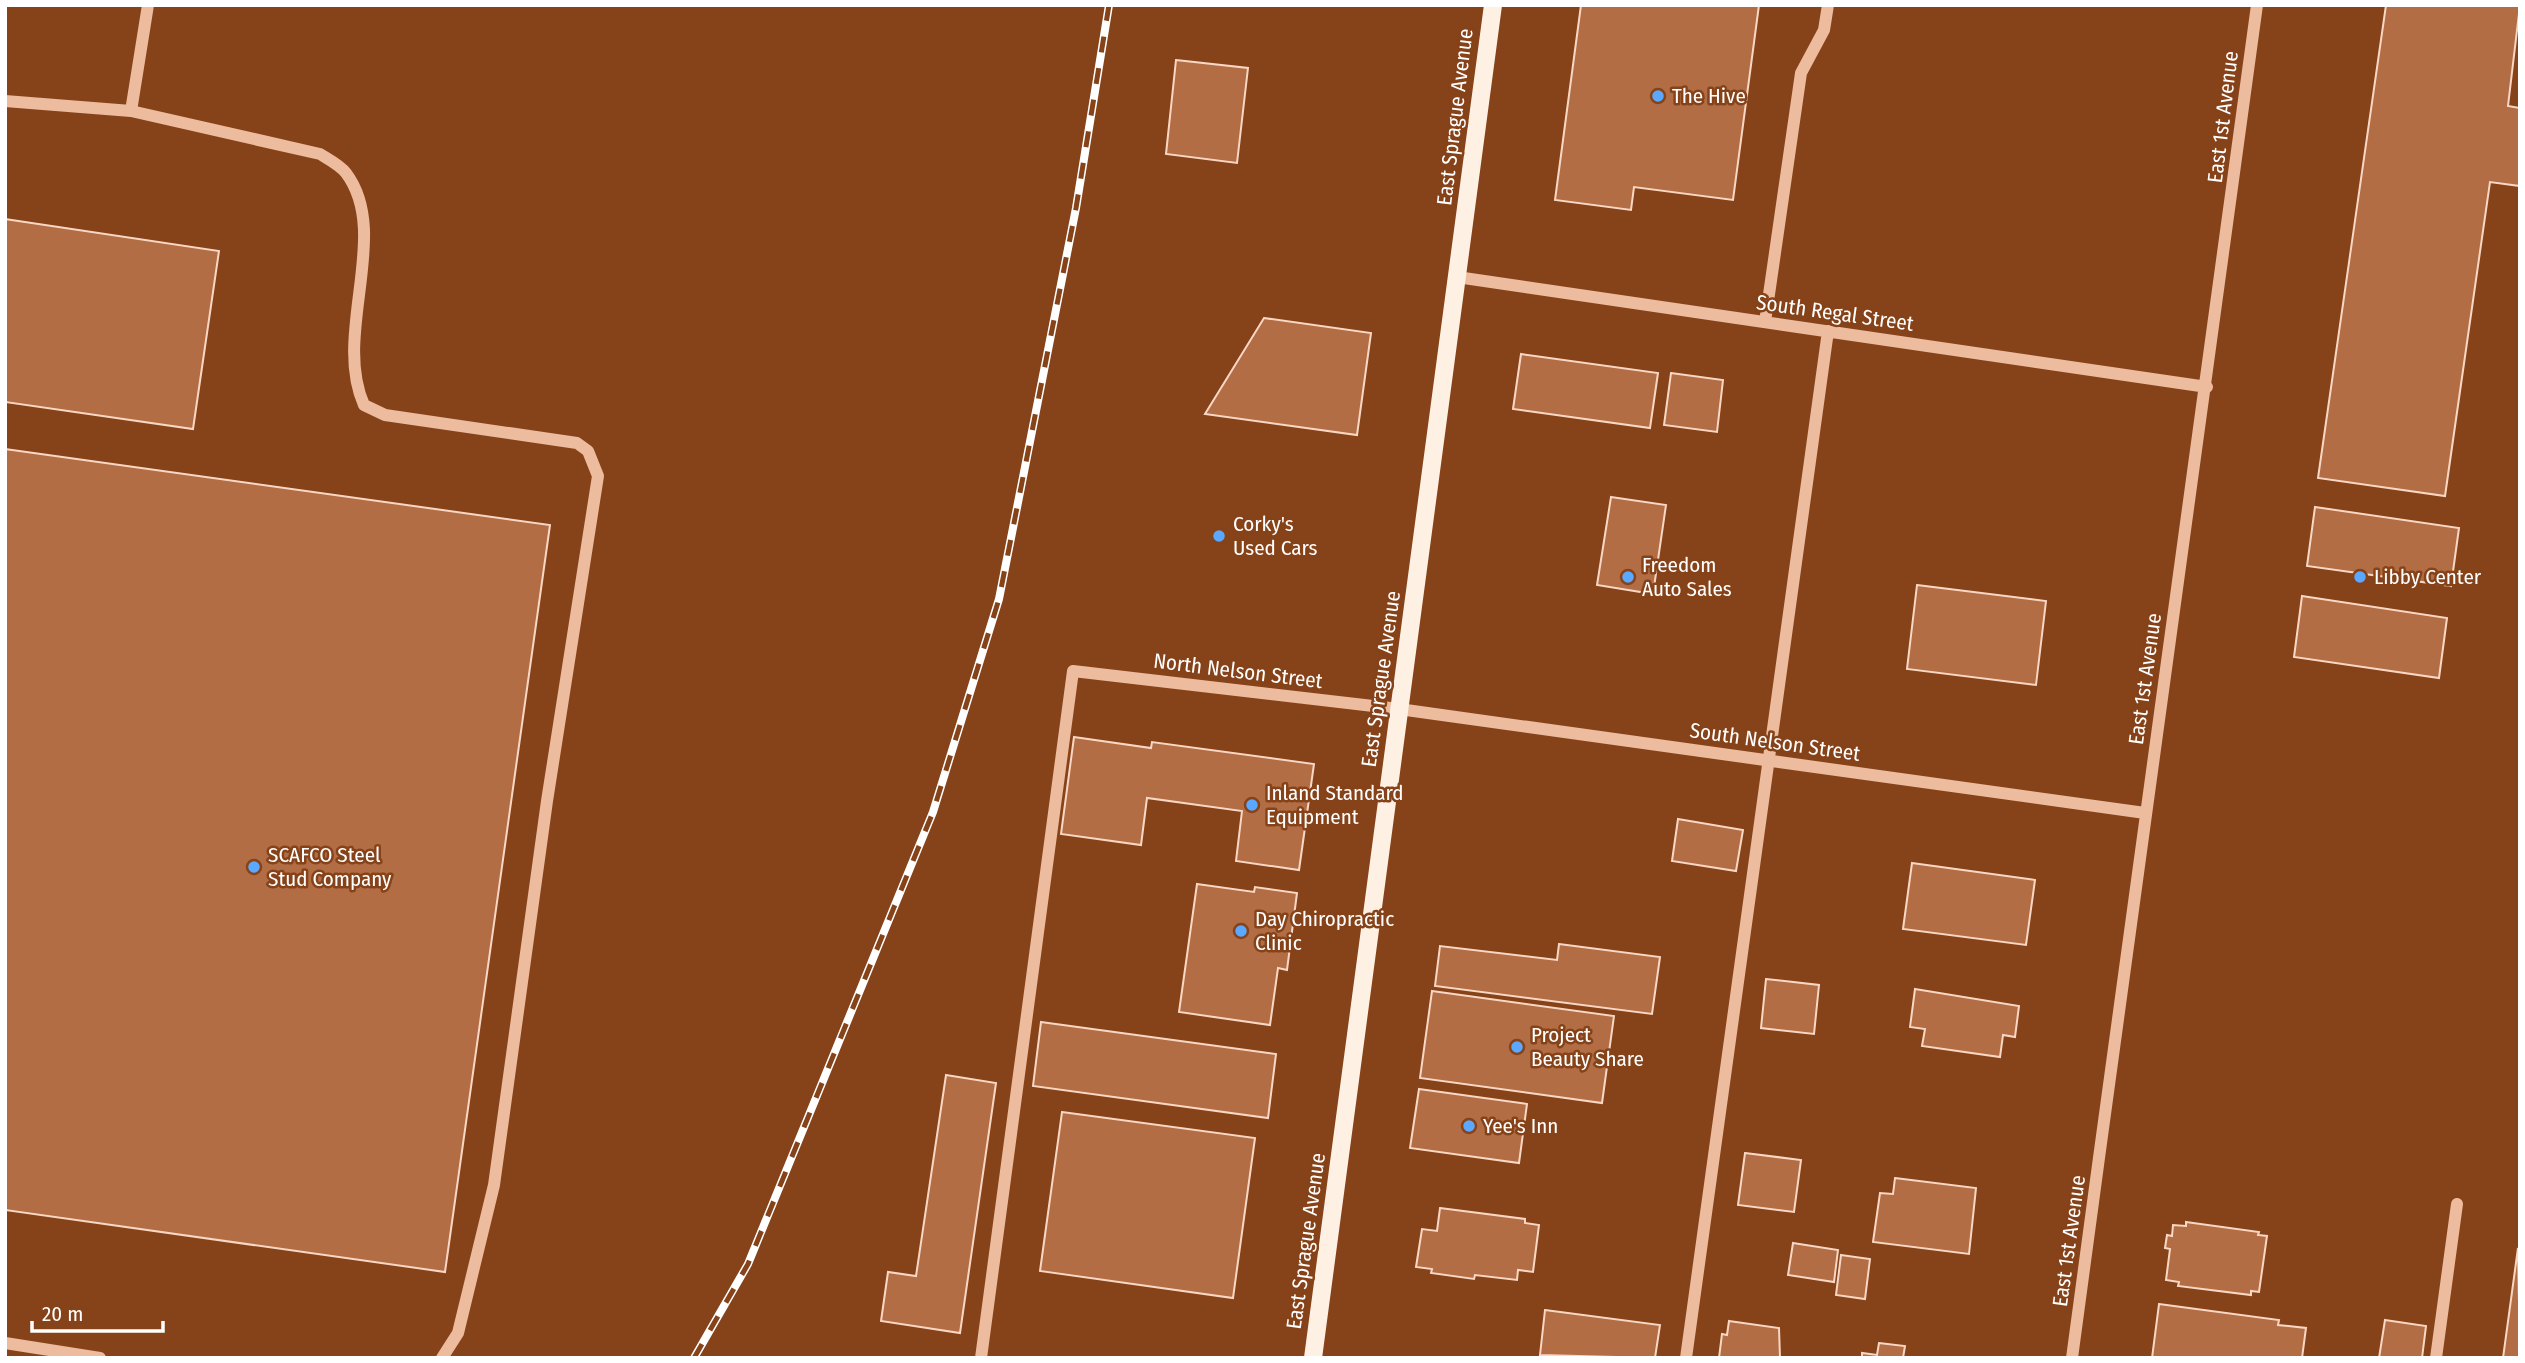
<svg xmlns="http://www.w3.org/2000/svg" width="2525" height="1363" font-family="'Fira Sans Condensed',sans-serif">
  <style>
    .building { fill: #b26d44; stroke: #f9d7c4; stroke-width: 2 }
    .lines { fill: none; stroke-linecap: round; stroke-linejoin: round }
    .minor { stroke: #edbb9e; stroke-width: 12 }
    .major { stroke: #fff0e4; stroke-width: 18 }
    .rail-casing { stroke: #fff; stroke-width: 8 }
    .rail { stroke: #864218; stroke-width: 5; stroke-dasharray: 16; stroke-linecap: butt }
    .poi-dot { fill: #5aa8ff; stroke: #864218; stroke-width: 2.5 }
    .labels { text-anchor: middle; stroke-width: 5; stroke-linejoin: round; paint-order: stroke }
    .poi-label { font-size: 21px; fill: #fff; stroke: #864218; text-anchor: start }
    .street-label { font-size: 21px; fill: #fff; stroke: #864218 }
  </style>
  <rect width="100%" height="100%" fill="#864218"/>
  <path class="building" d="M1581,5H1759L1733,200L1634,187L1631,210L1555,200Z
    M2386,5H2520L2508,106L2520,108V186L2490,182L2445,496L2318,478Z
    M1176,60L1248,68L1237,163L1166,154Z
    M5,219L219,251L193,429L5,402Z
    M1264,318L1371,333L1357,435L1205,414Z
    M1521,354L1658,373L1650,428L1513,409Z
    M1671,373L1723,380L1717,432L1664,425Z
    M5,449L550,525L445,1272L5,1210Z
    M1611,497L1666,505L1653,594L1597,585Z
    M2315,507L2459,528L2451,586L2307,566Z
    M1917,585L2046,601L2036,685L1907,669Z
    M2302,596L2447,618L2439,678L2294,657Z
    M1074,737L1151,748L1152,742L1314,764L1299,870L1236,861L1242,811L1147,798L1141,845L1061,834Z
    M1678,819L1743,830L1736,871L1672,861Z
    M1912,863L2035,880L2026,945L1903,929Z
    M1197,884L1254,892L1255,887L1297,893L1287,970L1278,968L1270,1025L1179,1012Z
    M1559,944L1660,957L1652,1014L1435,986L1440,946L1557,960Z
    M1766,979L1819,985L1814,1034L1761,1028Z
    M1915,989L2019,1006L2015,1037L2003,1035L2000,1057L1922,1046L1925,1029L1910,1027Z
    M1432,991L1614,1016L1602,1103L1420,1078Z
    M1041,1022L1276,1054L1268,1118L1033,1086Z
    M946,1075L996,1083L960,1333L881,1321L888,1272L916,1276Z
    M1419,1089L1527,1104L1519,1163L1410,1148Z
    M1062,1112L1255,1138L1233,1298L1040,1271Z
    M1745,1153L1801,1160L1794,1212L1738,1205Z
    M1895,1178L1976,1188L1969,1254L1873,1242L1880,1193L1893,1194Z
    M1440,1208L1525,1219V1223L1539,1225L1533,1272L1518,1270L1517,1280L1475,1275L1474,1279L1431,1273L1432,1269L1416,1267L1422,1229L1437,1231Z
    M2186,1222L2259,1232L2258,1235L2267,1236L2259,1292L2251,1291V1295L2178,1286L2179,1282L2166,1280L2170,1249L2165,1248L2167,1235L2172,1236L2173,1225L2186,1226Z
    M1793,1243L1838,1250L1834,1282L1788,1275Z
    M2518,1248L2520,1358H2503Z
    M1841,1255L1870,1259L1865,1299L1836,1295Z
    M2159,1304L2279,1320L2278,1325L2306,1328L2302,1358H2152Z
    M1545,1310L1660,1325L1655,1358L1540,1355Z
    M2385,1320L2426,1326L2422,1358H2379Z
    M1729,1321L1779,1328L1780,1358H1719L1722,1334L1727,1335Z
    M1879,1343L1905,1346L1903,1358H1862V1353L1877,1355Z"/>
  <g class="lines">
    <path class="minor" d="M5,101L131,111L320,154C328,159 340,165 346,173C392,234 332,334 364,405L385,415L577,443L588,451L598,476L547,801L494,1185L458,1333L442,1358
      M131,111L148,5
      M1457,277L2207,387
      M1765,322L1801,73L1824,30L1828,5
      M5,1343L100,1358
      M981,1358L1073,671L1399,709L2145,813
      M1686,1358L1828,331
      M2072,1358C2132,907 2198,457 2257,5
      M2436,1358L2457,1204"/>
    <path class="major" d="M1313,1358L1493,5"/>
    <g class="rail-casing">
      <path id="rail" d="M694,1358L748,1264L933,812L999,599L1076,208L1109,5"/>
    </g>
    <use href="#rail" class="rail"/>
  </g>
  <g class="poi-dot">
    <circle cx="1658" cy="96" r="7"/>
    <circle cx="1219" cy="536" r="7"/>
    <circle cx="1628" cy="577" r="7"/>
    <circle cx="2360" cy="577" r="7"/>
    <circle cx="1252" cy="805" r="7"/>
    <circle cx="254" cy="867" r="7"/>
    <circle cx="1241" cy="931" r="7"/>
    <circle cx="1517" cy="1047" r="7"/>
    <circle cx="1469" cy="1126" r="7"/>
  </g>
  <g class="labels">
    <g class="poi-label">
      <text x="1672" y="103">The Hive</text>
      <text x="1233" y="531">Corky's<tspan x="1233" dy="24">Used Cars</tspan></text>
      <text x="1642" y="572">Freedom<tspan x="1642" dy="24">Auto Sales</tspan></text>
      <text x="2374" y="584">Libby Center</text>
      <text x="1266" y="800">Inland Standard<tspan x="1266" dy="24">Equipment</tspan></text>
      <text x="268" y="862">SCAFCO Steel<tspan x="268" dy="24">Stud Company</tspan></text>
      <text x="1255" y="926">Day Chiropractic<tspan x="1255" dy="24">Clinic</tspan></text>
      <text x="1531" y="1042">Project<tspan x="1531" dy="24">Beauty Share</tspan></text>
      <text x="1483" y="1133">Yee's Inn</text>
    </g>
    <g class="street-label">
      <text transform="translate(1455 117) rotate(-83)" y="7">East Sprague Avenue</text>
      <text transform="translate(2223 117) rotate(-83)" y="7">East 1st Avenue</text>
      <text transform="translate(1835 313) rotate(8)" y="7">South Regal Street</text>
      <text transform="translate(1238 671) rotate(7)" y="7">North Nelson Street</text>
      <text transform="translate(1381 679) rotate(-82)" y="7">East Sprague Avenue</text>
      <text transform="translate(2145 679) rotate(-82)" y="7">East 1st Avenue</text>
      <text transform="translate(1775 742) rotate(8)" y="7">South Nelson Street</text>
      <text transform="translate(1306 1241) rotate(-82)" y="7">East Sprague Avenue</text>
      <text transform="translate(2069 1241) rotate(-82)" y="7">East 1st Avenue</text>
    </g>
  </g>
  <rect width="2525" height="1363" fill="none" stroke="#ffffff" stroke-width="14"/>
  <path d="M32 1321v10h131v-10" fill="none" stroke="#ffffff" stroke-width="3.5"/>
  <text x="42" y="1321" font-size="21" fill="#ffffff" stroke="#864218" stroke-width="5" paint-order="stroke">20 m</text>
</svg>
